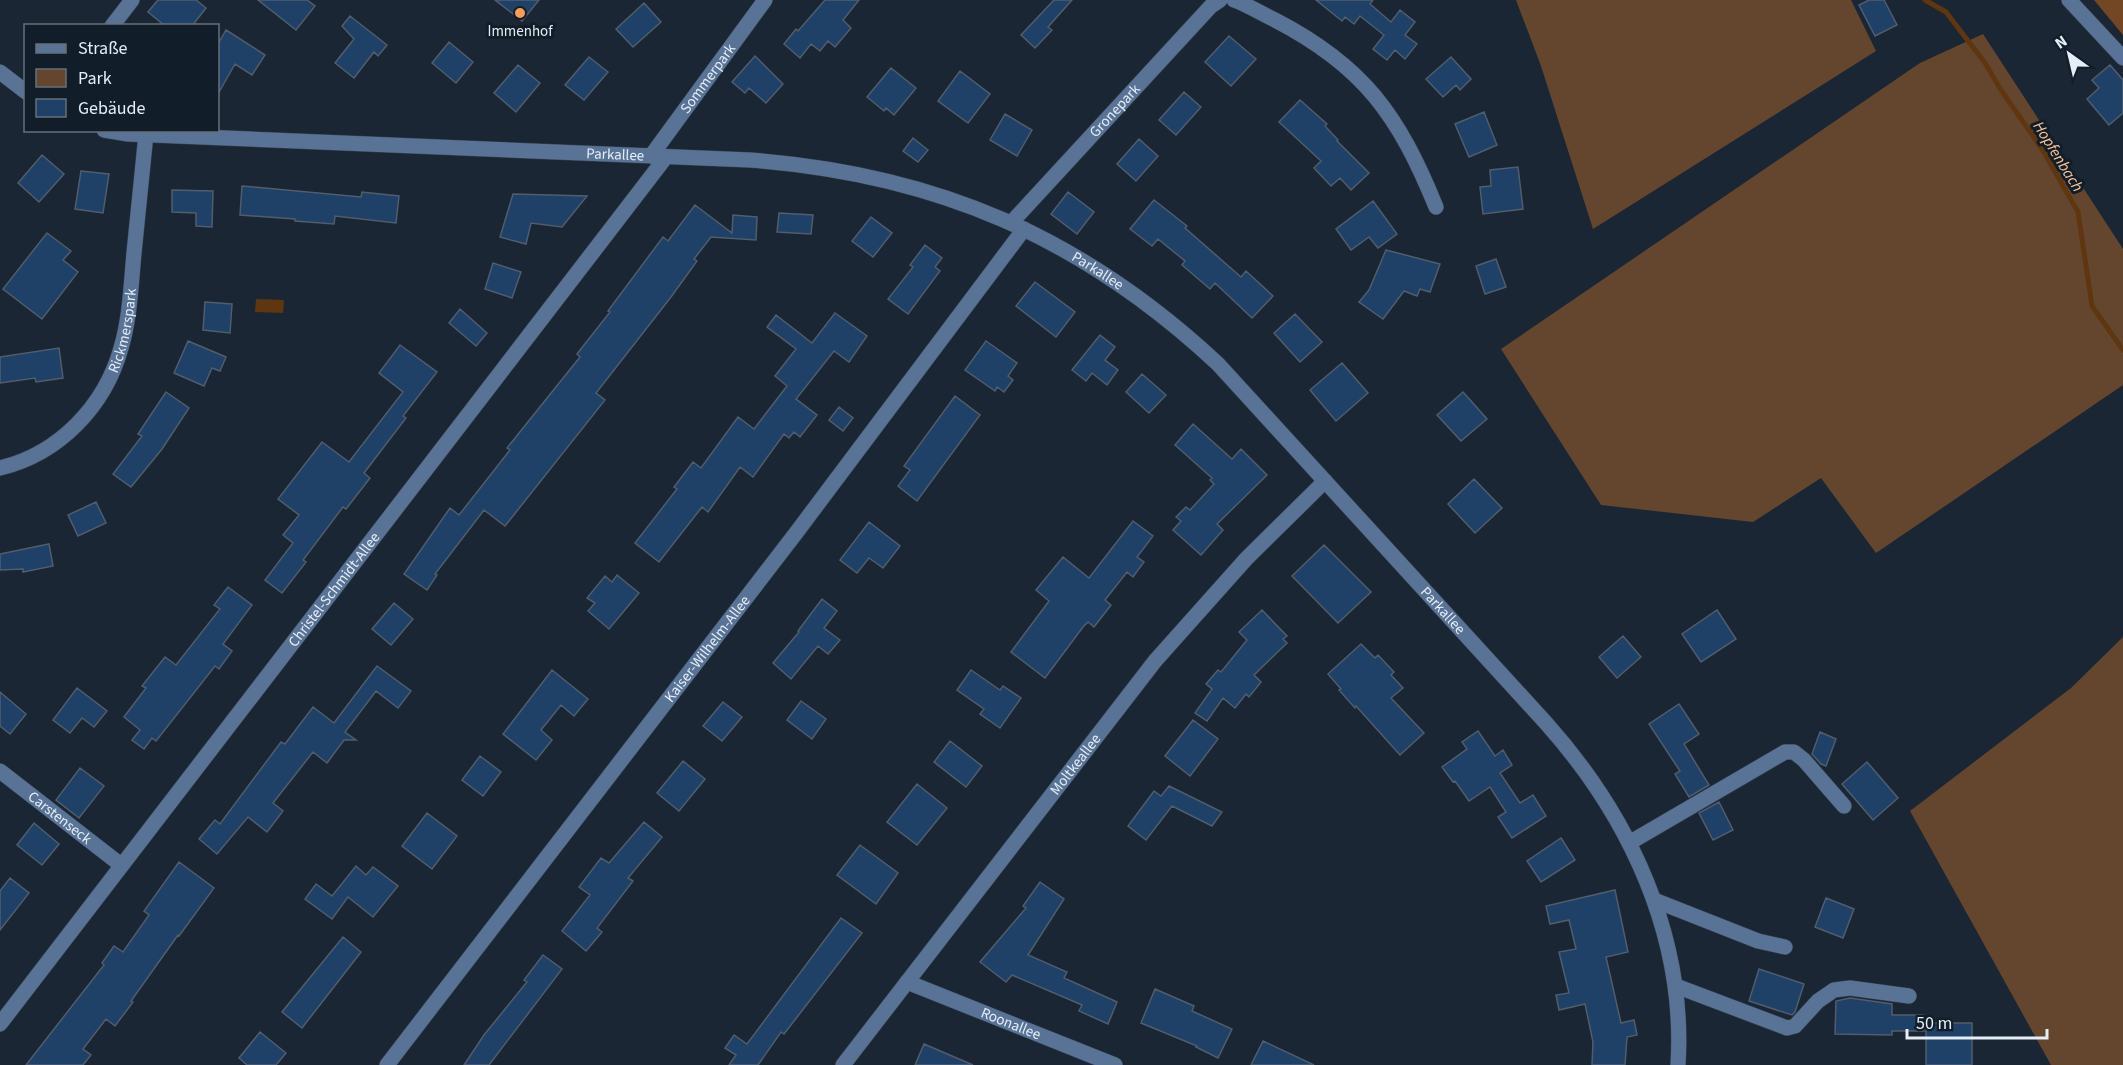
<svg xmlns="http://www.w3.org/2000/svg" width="2123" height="1065" font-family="'Source Sans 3',sans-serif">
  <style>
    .green { fill: #64462f }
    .forest { fill: #734723 }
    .water { fill: #603610 }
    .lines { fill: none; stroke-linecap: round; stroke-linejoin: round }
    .stream { stroke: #603610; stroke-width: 5 }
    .building { fill: #1f4067; stroke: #505d6d; stroke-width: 1.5 }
    .minor-casing { stroke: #37424f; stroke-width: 16 }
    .minor { stroke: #587395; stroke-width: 15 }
    .poi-dot { fill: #fb9e50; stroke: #121d2a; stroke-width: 2 }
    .labels { text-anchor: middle; stroke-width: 6; stroke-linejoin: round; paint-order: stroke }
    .poi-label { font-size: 15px; fill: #e5edf6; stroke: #121d2a }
    .street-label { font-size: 15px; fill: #e5edf6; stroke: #121d2a }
    .water-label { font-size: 16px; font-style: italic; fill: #fdc498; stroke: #121d2a }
  </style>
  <rect width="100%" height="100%" fill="#1b2634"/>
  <path class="green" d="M1516,0H1851L1876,51L1593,229L1541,66Z
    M1983,34L2123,249V385L1876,553L1821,478L1753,522L1601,505L1501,349L1920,63Z
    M2123,637V1065H2051L1910,811L2071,688Z"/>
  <path class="forest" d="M2094,0H2123V35Z"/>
  <path class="water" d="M256,299L284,300L283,313L255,312Z"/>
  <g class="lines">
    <path class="stream" d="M1925,0L1946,12L1985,63L2001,90L2042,149L2078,212L2092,306L2123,350"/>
  </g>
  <path class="building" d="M158,0H196L206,8L192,26H165L148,12Z
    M258,0H307L315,6L296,30Z
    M495,0H539L522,21Z
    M825,0H859L843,20L851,28L835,47L828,41L820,51L811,44L800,58L784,44L796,29L798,31Z
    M1054,0H1072L1048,27L1052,30L1035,48L1021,35Z
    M1316,0H1373L1370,4L1391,22L1400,10L1415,22L1405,35L1417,44L1405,59L1395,50L1387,60L1373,49L1384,35L1360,16L1354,24L1345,17L1342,21Z
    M1869,0H1884L1897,25L1875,36L1859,5Z
    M644,3L661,22L633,47L616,29Z
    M350,16L387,45L378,56L374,52L354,78L335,63L354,39L342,26Z
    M226,30L265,55L252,75L235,64L218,94V44Z
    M1229,36L1256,59L1231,86L1205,62Z
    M449,42L473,62L456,83L432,63Z
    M755,56L783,84L766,103L749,88L745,93L732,82Z
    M589,57L608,72L584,100L565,85Z
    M1451,57L1471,79L1460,90L1456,85L1443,97L1426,79Z
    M518,65L540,83L516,112L494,93Z
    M2110,65L2123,80V113L2109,125L2087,99L2099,88L2092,80Z
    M891,68L916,88L894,115L886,108L884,111L867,97Z
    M960,71L990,94L968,123L938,101Z
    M1184,92L1201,107L1176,135L1159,120Z
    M1300,100L1327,124L1325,126L1338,140L1337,141L1369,173L1351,190L1340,178L1331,186L1314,168L1321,161L1279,122Z
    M1484,112L1497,145L1469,157L1455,124Z
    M1005,114L1032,130L1017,156L990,140Z
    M913,138L928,150L918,162L903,151Z
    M1139,139L1158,156L1136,181L1117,164Z
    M42,155L64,174L39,202L18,183Z
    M1518,167L1523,209L1483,214L1480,187L1491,186L1490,170Z
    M81,171L109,174L103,213L75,209Z
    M242,186L361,197L362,192L399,196L396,223L335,216L334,224L295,221V219L240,215Z
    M172,190L213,191L212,227L196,226V213L172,212Z
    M1068,192L1094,212L1077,234L1051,214Z
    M513,194L587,196L562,227L531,223L526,244L500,237Z
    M1154,200L1187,226L1185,228L1241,277L1246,271L1273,296L1252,318L1215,283L1210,289L1182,265L1185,261L1158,239L1152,246L1130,229Z
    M1373,201L1397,234L1378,248L1369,237L1351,250L1336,229Z
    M695,205L732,233L733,215L757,217L756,240L711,237L694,259L697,261L671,297L596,393L605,400L505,526L484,510L435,574L437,575L427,590L404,574L450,508L459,515L510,450L507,448L580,357L577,354L610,312L608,311L663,237L668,241Z
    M779,213L813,215L811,234L777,232Z
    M871,217L892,233L873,257L852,241Z
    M47,233L71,251L63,260L78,272L42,319L3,289Z
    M925,245L942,258L935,267L940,271L908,314L888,299L913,267L910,265Z
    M1386,250L1440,264L1430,292L1420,289L1417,296L1404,291L1383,319L1359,302L1369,290Z
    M1496,259L1506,287L1485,294L1476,266Z
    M493,263L521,272L512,298L485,289Z
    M1035,282L1075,312L1056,337L1016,306Z
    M205,302L232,304L230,333L203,330Z
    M460,309L487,333L476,346L449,323Z
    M835,313L867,336L849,362L834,351L796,399L817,415L800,437L794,432L789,438L784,434L753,477L740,467L708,512L702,507L659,562L635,543L677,489L674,487L693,462L701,468L738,417L754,429L787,386L775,376L796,349L767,327L776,315L812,343Z
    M1295,314L1322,342L1300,362L1274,333Z
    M1100,335L1115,347L1105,360L1118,370L1107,385L1092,373L1086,381L1072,370Z
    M188,341L226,357L220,371L212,368L204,386L174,373Z
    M986,341L1017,363L1008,376L1013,380L1004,392L997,387L995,391L965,370Z
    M400,345L437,372L403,416L406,418L364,473L370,478L346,509L343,507L303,560L306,562L282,593L265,580L293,543L283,535L299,515L278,499L322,442L349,462L403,392L379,373Z
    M59,348L63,378L36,382L35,378L0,383V357Z
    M1342,363L1368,393L1336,421L1310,390Z
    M1142,374L1166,395L1149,413L1126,392Z
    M166,392L189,408L162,449L131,487L113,474L142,436L138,434Z
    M1463,392L1487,419L1461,441L1437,415Z
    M955,396L980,415L917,501L898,486L910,470L904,466Z
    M839,407L853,418L843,431L829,420Z
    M1193,424L1232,459L1241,449L1267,475L1217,524L1223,530L1201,555L1173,530L1181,521L1176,517L1186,507L1190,510L1214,484L1210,480L1212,478L1175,445Z
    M1474,479L1502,508L1475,533L1448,504Z
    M96,502L106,523L78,536L68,515Z
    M1133,521L1153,536L1137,557L1144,562L1133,577L1127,572L1105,600L1111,605L1094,627L1088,622L1083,627L1045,678L1011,652L1049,601L1036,590L1063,557L1089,578Z
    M869,522L900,546L883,568L869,558L857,573L840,560Z
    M49,544L53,566L23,572V569L0,570V554Z
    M1324,545L1371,592L1338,623L1292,576Z
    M617,575L639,593L609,629L588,611L595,603L587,598L605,576L612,582Z
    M228,587L252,605L223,644L232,651L219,669L215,666L156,741L152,738L144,749L132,740L140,730L124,717L146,688L142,686L165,657L176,665L220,609L214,605Z
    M822,599L837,611L824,628L840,640L828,654L818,646L791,679L773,663L799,632L798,631Z
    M394,603L413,619L391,645L372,629Z
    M1262,610L1287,636L1283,639L1287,643L1254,675L1261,682L1249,697L1246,694L1235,708L1223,698L1207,721L1195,713L1212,689L1206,684L1218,670L1221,672L1247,640L1239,632Z
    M1717,610L1736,639L1701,662L1682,634Z
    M1623,636L1641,657L1617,678L1599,657Z
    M1361,644L1375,658L1378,655L1394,672L1391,675L1403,688L1391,698L1424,733L1400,755L1356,706L1355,708L1339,690L1341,689L1328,674Z
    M377,666L411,691L398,708L376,691L345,732L356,740H344L327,763L313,752L273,803L283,811L267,832L248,817L217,854L199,839L215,820L220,824L281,742L285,744L313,707L334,723Z
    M552,670L588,699L574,716L561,705L541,730L552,740L536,760L503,734Z
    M971,670L1000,690L1003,686L1021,698L1000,728L980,714L984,709L957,690Z
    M77,688L107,711L94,727L82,718L70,733L53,720Z
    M0,692L26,714L10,734L0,726Z
    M801,701L826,719L812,739L787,720Z
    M723,702L742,717L722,741L703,726Z
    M1679,704L1699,734L1684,744L1709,785L1689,797L1675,774L1680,771L1649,724Z
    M1193,720L1218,739L1190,776L1165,756Z
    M1478,731L1495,756L1503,750L1512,765L1500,773L1520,803L1533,795L1546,816L1512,838L1498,817L1506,812L1490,787L1469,801L1455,781L1453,782L1442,767L1467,749L1462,742Z
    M1820,732L1836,739L1826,766L1821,764L1812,754Z
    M950,741L982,766L966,787L934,762Z
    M480,756L501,772L483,796L462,780Z
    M683,761L705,779L679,811L657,793Z
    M1867,762L1898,798L1873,820L1842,784Z
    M80,768L104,786L79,818L56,800Z
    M917,784L947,808L917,845L887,822Z
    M1169,786L1222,812L1212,826L1172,806L1146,840L1128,826L1154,791L1161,796Z
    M1719,802L1733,830L1713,840L1699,813Z
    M427,813L457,836L432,869L402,846Z
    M644,822L662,837L628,878L633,881L597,928L602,932L586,951L562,931L590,895L579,887L601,858L609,863Z
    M34,823L59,844L42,865L17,845Z
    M1561,838L1575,860L1541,882L1527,861Z
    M860,845L898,873L876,904L837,875Z
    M179,862L214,888L179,936L178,935L131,1001L133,1002L115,1026L106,1019L83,1049L91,1055L83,1065H26L104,965L102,963L114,946L123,952L149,915L144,911Z
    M356,866L366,875L373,867L398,886L373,917L348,897L332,919L305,899L316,884L332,896Z
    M10,878L29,893L0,930V891Z
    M1040,882L1064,899L1028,955L1067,972L1064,978L1117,1002L1108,1024L1079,1011L1082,1005L1012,975L1006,982L980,962L1026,908L1023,906Z
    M1615,890L1628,952L1606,957L1621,1023L1634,1020L1637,1035L1627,1037L1625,1065H1592L1593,1042L1585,1004L1559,1010L1556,995L1569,993L1559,952L1576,949L1569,920L1550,924L1546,906Z
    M1826,898L1854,909L1843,938L1815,927Z
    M841,918L862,933L784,1034L781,1032L758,1065H729L736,1055L725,1048L734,1035L747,1044Z
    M343,937L361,952L302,1028L282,1012Z
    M543,955L562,969L489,1065H464L484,1035L527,982L524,980Z
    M1759,969L1804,984L1795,1012L1792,1015L1749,1001Z
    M1155,989L1194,1006L1192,1011L1232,1029L1218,1058L1196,1047L1197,1046L1141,1023Z
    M1850,998L1892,1004V1015H1924V1031H1892V1035L1835,1034L1836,1001Z
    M1926,1023H1972V1065H1926Z
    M260,1032L286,1053L276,1065H247L239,1058Z
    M1263,1041L1314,1065H1251Z
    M924,1044L973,1065H915Z"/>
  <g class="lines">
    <g class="minor-casing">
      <g id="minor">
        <path d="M1234,0C1248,5 1262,14 1275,20C1364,66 1399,116 1436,207"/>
        <path d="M2069,0L2123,58"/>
        <path d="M112,26L132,0"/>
        <path d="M0,72L26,92"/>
        <path id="s1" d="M104,130L128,134L750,160C936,174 1082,237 1218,364L1546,723C1630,817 1686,937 1678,1065"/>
        <path id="s2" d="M651,156L765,0"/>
        <path id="s3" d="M1011,223L1211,6L1220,0"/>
        <path id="s4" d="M0,468C59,454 105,406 121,348C130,318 131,285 134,253C138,213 142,174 146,134"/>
        <path id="s5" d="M0,771L121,865"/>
        <path d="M1629,843L1785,752H1794L1804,760L1844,806"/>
        <path d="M1654,900L1758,941L1785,947"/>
        <path id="s6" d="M907,982L1115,1065"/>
        <path d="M1676,986L1787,1028L1795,1026L1818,1001L1834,990L1850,988L1909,996"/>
        <path id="s7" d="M0,1024L666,157"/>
        <path id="s8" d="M387,1065L796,533L1024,229"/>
        <path id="s9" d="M843,1065L1155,661L1246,559L1325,481"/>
      </g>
    </g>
    <use href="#minor" class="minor"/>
  </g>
  <circle class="poi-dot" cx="520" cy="13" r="6"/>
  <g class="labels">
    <g class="poi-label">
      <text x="520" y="36">Immenhof</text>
    </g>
    <g class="street-label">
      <text dy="5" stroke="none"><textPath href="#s2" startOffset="96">Sommerpark</textPath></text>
      <text dy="5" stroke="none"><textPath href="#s3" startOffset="153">Gronepark</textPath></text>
      <text dy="5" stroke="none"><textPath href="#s1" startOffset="512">Parkallee</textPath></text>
      <text dy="5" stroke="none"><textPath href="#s1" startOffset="1016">Parkallee</textPath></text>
      <text dy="5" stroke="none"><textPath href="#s4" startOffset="196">Rickmerspark</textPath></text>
      <text dy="5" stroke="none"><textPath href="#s7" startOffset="548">Christel-Schmidt-Allee</textPath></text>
      <text dy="5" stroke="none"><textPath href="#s1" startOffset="1502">Parkallee</textPath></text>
      <text dy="5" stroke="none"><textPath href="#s8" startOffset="525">Kaiser-Wilhelm-Allee</textPath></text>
      <text dy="5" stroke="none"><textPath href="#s9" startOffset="380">Moltkeallee</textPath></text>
      <text dy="5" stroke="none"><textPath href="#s5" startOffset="76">Carstenseck</textPath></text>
      <text dy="5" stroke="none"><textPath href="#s6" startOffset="112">Roonallee</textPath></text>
    </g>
    <g class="water-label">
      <text transform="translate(2059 156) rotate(58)" y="6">Hopfenbach</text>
    </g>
  </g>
  <rect x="24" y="24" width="195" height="108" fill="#121d2a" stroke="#66707c" stroke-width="1.5"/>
  <rect x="36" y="44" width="30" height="9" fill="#587395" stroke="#66707c" stroke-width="1.5"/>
  <text x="78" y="54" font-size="18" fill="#e5edf6">Straße</text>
  <rect x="36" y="69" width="30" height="18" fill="#64462f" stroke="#66707c" stroke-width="1.5"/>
  <text x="78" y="84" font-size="18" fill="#e5edf6">Park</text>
  <rect x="36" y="99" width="30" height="18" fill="#1f4067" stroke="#66707c" stroke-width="1.5"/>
  <text x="78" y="114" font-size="18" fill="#e5edf6">Gebäude</text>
  <g transform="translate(2069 54) rotate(326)" stroke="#121d2a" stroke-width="4.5" paint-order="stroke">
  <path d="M0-4.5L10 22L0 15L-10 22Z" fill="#e5edf6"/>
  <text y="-9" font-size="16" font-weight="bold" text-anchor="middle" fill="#e5edf6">N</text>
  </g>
  <path d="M1907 1029v9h140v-9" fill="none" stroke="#e5edf6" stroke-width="3"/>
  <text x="1916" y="1029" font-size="18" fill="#e5edf6" stroke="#121d2a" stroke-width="4.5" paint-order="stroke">50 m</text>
</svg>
